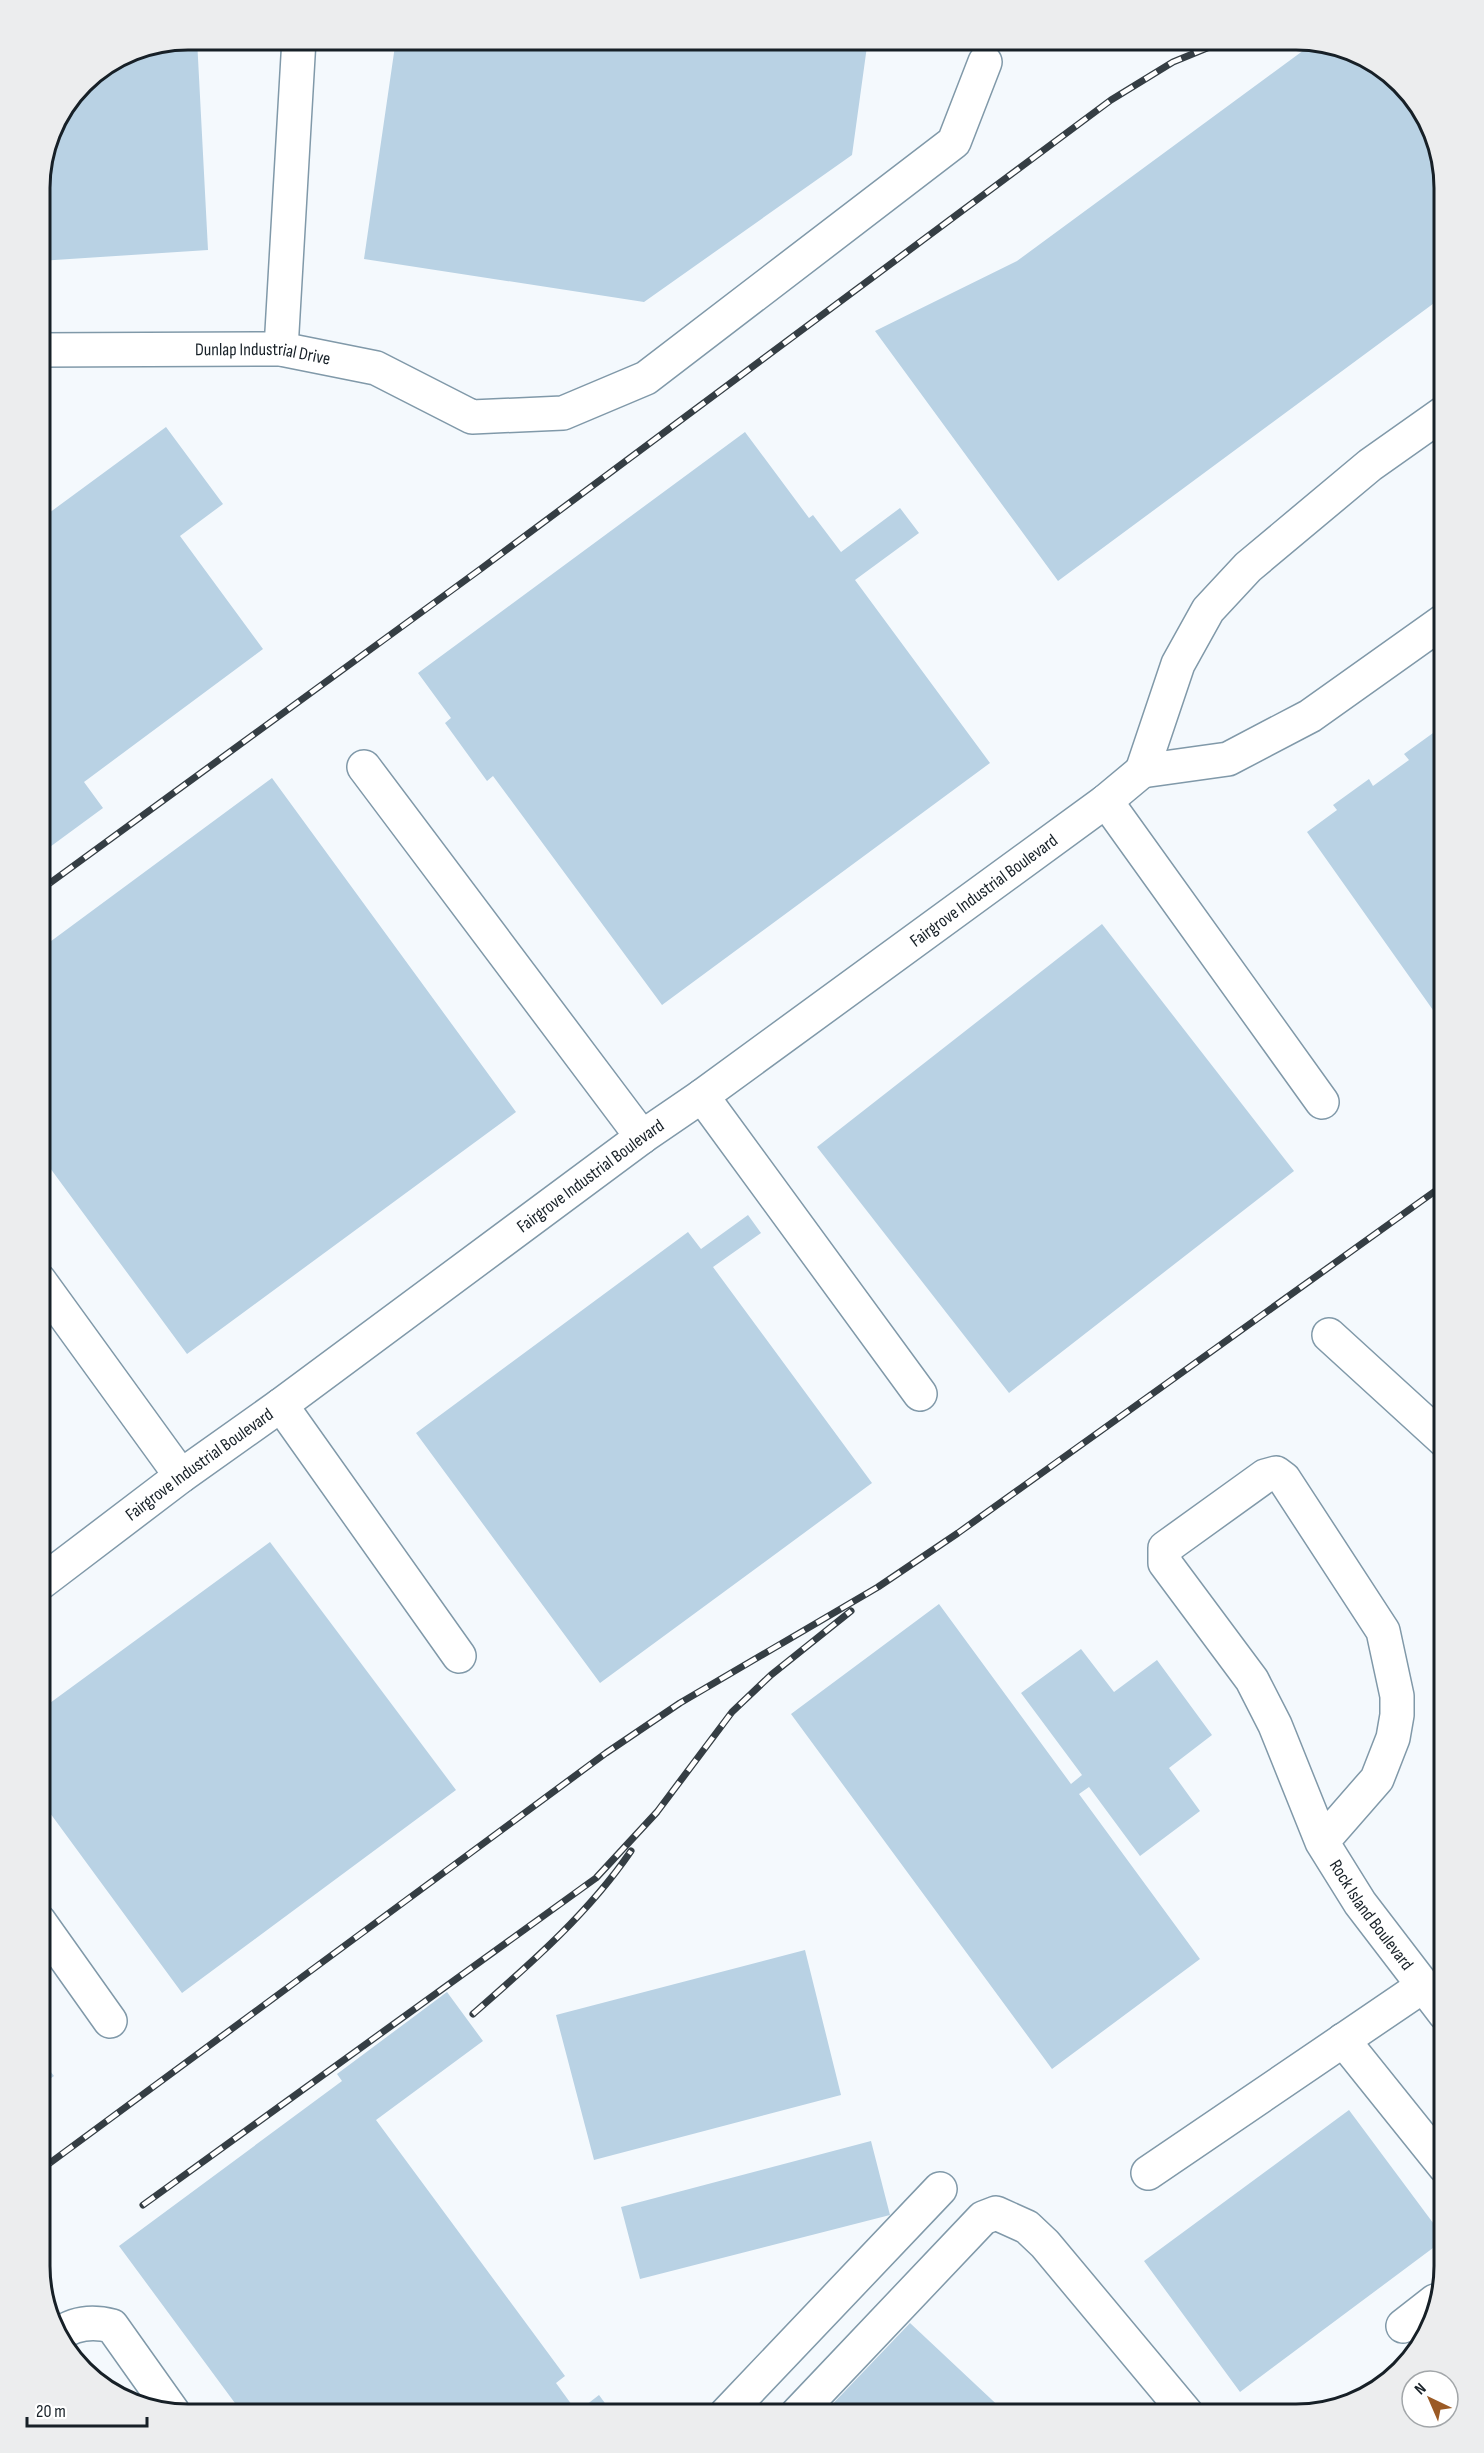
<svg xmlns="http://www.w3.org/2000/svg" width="1484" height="2453" font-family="'Sofia Sans Condensed',sans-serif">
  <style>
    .building { fill: #b9d2e4 }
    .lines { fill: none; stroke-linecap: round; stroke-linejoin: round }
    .minor-casing { stroke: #8099a9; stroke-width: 36 }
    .minor { stroke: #fff; stroke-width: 33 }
    .rail-casing { stroke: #353e44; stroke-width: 7 }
    .rail { stroke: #fff; stroke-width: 4.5; stroke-dasharray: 14; stroke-linecap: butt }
    .labels { text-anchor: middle; stroke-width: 4.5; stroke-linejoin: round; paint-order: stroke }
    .street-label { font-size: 18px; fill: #172027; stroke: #fff }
    .rim { fill: none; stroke: #172027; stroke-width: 3 }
  </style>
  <rect width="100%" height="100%" fill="#f4f9fd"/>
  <path class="building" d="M188,39H197L208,250L39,261V179L50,131L83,82L131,50Z
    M396,39H868L852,155L644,302L364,259Z
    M1304,50L1379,64L1429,122L1445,188V295L1058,581L875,331L1017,261Z
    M166,427L223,504L180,536L263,649L84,782L103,808L39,855V501L49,513Z
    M745,432L809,518L813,515L841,552L900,508L919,533L855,580L990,763L662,1005L493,776L487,781L445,723L451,718L418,673Z
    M1440,728L1445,733V1027L1307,832L1337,810L1333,805L1369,779L1373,786L1409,760L1404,754Z
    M272,778L516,1112L187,1354L39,1153V950Z
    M1102,924L1294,1171L1009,1393L817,1147Z
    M748,1215L761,1233L713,1267L872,1483L600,1683L416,1433L688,1232L701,1249Z
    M270,1542L456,1790L182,1993L39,1798V1711Z
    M939,1604L1071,1784L1082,1775L1021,1693L1081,1649L1114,1692L1157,1660L1212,1735L1169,1768L1200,1811L1140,1856L1089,1787L1079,1794L1200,1959L1052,2069L791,1714Z
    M805,1950L841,2095L594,2160L556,2015Z
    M447,1992L483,2041L376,2120L565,2376L556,2383L577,2412L599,2395L613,2414H243L119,2246L342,2081L337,2074Z
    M39,2057L54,2076L39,2087Z
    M1349,2110L1445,2239L1240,2392L1144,2261Z
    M871,2141L890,2215L640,2279L621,2207Z
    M910,2323L1007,2414H823Z"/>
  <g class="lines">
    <g class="minor-casing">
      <g id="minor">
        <path d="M281,349L299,39"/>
        <path id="s1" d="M39,350L281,349L376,368L472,417L563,413L646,378L954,142L985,62"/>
        <path d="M364,767L642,1137"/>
        <path d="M1142,771L1178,664L1208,610L1248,567L1370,465L1445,412"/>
        <path d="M1142,771L1228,759L1310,716L1445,620"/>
        <path d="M1106,801L1322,1102"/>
        <path d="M702,1096L920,1394"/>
        <path d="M39,1280L181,1476"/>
        <path d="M1329,1335L1445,1441"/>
        <path d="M281,1405L459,1656"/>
        <path id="s2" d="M39,1584L181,1476L281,1405L642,1137L702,1096L1106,801L1142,771"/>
        <path id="s3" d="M1322,1842L1377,1779L1393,1738L1397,1715V1696L1383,1631L1284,1479L1276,1473L1265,1476L1165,1548V1563L1252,1680L1275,1725L1322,1842L1360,1903L1445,2014"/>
        <path d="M39,1921L110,2021"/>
        <path d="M1343,2040L1445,2167"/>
        <path d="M1148,2173L1423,1986"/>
        <path d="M1403,2326L1435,2301"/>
        <path d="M58,2335C74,2323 93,2321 112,2326L173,2412"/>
        <path d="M726,2414L940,2189"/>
        <path d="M797,2414L983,2218L996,2213L1027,2227L1045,2244L1187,2414"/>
      </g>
    </g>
    <use href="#minor" class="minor"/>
    <g class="rail-casing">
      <path id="rail" d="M39,891L482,568L1111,100L1173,62L1229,39
        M473,2014C530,1964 588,1914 631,1851
        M39,2171L606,1753L680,1703L878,1587L958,1533L1445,1184
        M143,2205L596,1878L657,1812L732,1712L771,1675L851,1611"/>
    </g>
    <use href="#rail" class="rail"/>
  </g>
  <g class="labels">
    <g class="street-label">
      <text dy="6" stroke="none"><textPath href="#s1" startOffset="224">Dunlap Industrial Drive</textPath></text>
      <text dy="6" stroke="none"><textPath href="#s2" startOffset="1172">Fairgrove Industrial Boulevard</textPath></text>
      <text dy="6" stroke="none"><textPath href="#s2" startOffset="686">Fairgrove Industrial Boulevard</textPath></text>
      <text dy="6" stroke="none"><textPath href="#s2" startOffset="200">Fairgrove Industrial Boulevard</textPath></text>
      <text dy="6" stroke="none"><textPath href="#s3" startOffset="988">Rock Island Boulevard</textPath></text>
    </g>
  </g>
  <path d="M0 0H1484V2453H0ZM188 50H1296A138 138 0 0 1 1434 188V2266A138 138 0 0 1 1296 2404H188A138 138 0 0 1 50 2266V188A138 138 0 0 1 188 50Z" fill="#ecedee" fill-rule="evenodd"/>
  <path class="rim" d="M188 50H1296A138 138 0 0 1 1434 188V2266A138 138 0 0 1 1296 2404H188A138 138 0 0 1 50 2266V188A138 138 0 0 1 188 50Z"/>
  <g transform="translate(1430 2399) rotate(316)"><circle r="28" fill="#ffffff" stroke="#a2a6a9" stroke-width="1.5"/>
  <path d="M0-4.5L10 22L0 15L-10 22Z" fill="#9b5a25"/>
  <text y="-9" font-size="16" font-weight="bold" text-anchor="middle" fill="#172027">N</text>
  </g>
  <path d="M27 2417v9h120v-9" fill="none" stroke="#172027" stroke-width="3"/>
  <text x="36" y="2417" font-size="18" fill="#172027" stroke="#ffffff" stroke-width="4.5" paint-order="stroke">20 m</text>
</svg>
